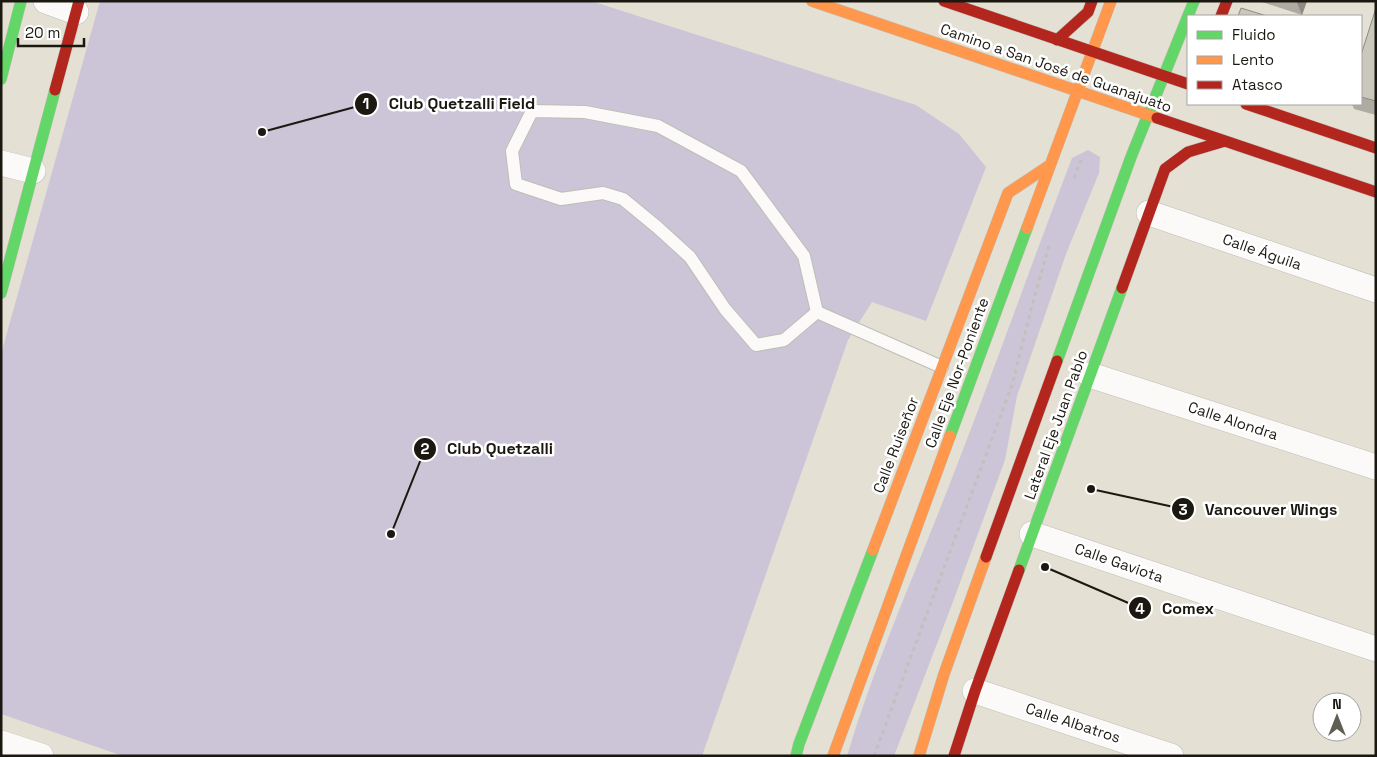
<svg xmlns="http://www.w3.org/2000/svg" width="1377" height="757" font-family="'Space Grotesk',sans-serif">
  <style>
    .green { fill: #ccc4d7 }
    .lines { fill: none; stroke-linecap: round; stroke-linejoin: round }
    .lane-casing { stroke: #c0bdb5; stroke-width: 14 }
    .street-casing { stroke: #c0bdb5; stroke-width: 26 }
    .fast-casing { stroke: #c0bdb5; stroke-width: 12 }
    .slow-casing { stroke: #c0bdb5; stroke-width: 12 }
    .jam-casing { stroke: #c0bdb5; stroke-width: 12 }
    .path { stroke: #c2c0bc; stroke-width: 3; stroke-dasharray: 4 4; stroke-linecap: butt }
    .lane { stroke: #fbfaf9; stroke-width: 12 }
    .street { stroke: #fbfaf9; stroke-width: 25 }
    .fast { stroke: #63d668; stroke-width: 11 }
    .slow { stroke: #ff974d; stroke-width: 11 }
    .jam { stroke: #b3261e; stroke-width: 11 }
    .wall { fill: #aeaba3 }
    .shaded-wall { fill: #8d8b84 }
    .building { fill: #cac7bd; stroke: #8d8b84 }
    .labels { text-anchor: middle; stroke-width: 5; stroke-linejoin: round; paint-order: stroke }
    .street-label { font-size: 15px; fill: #1b1811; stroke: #fff }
    .leader { fill: none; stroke: #1b1811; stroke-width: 2 }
    .callout-dot { fill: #1b1811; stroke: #fff; stroke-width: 2 }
    .mark-label { font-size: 15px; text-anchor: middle; font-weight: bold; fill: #fff }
    .callout-label { font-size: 16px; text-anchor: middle; font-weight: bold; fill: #1b1811; stroke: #fff; stroke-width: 5; stroke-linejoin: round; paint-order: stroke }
  </style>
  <rect width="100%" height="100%" fill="#e4e0d4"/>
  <path class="green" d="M100,1H591L916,105L959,134L986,167L926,321L872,302L848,340L702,756H123L1,714V354Z
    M1088,150L1100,157L1099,173L1066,254L1017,396L1005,460L951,607L894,756H847C876,659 918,567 954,473C995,368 1032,262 1072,158Z"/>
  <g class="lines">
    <g class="lane-casing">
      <path id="lane" d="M532,111L585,112L658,126L741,171L804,256L817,312L784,340L756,345L725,309L690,257L657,227L623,199L603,193L561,199L516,184L512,151Z
        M817,312L942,367"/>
    </g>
    <g class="street-casing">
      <path id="street" d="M46,1L76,12
        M1,163L33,171
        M1149,213L1376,290
        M1090,375L1376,467
        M1032,534L1376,649
        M975,691L1171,756
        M1,743L41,756"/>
    </g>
    <g class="fast-casing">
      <path id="fast" d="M1,79L21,1
        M1,293L55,90
        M1057,361L1131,157L1194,1
        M950,436L1027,228
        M1019,570L1122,288
        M796,756L799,744L873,550"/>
    </g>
    <g class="slow-casing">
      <path id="slow" d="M812,1L1157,118
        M1027,228L1111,1
        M873,550L1008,193L1050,165
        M833,756L950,436
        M919,756L944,674L986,557"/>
    </g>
    <g class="jam-casing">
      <path id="jam" d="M944,1L1188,84
        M1221,16L1227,1
        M1057,40L1088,12L1092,1
        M55,90L79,1
        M1246,104L1376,148
        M1157,118L1376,192
        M1122,288L1165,169L1188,152L1225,141
        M986,557L1057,361
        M954,756L975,691L1019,570"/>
    </g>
    <path class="path" d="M1074,178L1081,160
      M874,756L1012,385L1032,306L1049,245"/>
    <use href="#lane" class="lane"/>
    <use href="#street" class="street"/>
    <use href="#fast" class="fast"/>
    <use href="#slow" class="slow"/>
    <use href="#jam" class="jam"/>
  </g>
  <path class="wall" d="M1259,1H1307L1302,15Z
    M1376,8V115L1354,109L1352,104H1361V55Z"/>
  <path class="shaded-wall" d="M1298,1H1307L1302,15L1297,3Z"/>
  <path class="building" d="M1241,8L1267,16H1238Z
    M1376,8V101L1361,97V55Z"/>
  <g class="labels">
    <g class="street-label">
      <text transform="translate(1056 68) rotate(19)" y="5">Camino a San José de Guanajuato</text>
      <text transform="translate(1262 252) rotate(19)" y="5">Calle Águila</text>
      <text transform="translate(957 373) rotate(-70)" y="5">Calle Eje Nor-Poniente</text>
      <text transform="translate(1233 421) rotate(18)" y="5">Calle Alondra</text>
      <text transform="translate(1056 425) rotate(-70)" y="5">Lateral Eje Juan Pablo</text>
      <text transform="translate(896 445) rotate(-69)" y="5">Calle Ruiseñor</text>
      <text transform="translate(1119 563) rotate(19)" y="5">Calle Gaviota</text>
      <text transform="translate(1073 723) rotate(18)" y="5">Calle Albatros</text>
    </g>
  </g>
  <path class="leader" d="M262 132L366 104M391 534L425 449M1091 489L1183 509M1045 567L1140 608"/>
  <g class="callout-dot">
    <circle cx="262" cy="132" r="5"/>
    <circle cx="391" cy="534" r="5"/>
    <circle cx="1091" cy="489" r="5"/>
    <circle cx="1045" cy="567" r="5"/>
    <circle cx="366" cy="104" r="12"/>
    <circle cx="425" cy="449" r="12"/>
    <circle cx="1183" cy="509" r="12"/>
    <circle cx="1140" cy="608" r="12"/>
  </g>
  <g class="mark-label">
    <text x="366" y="109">1</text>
    <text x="425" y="454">2</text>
    <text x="1183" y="515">3</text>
    <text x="1140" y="614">4</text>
  </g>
  <g class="callout-label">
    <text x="462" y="109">Club Quetzalli Field</text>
    <text x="500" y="454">Club Quetzalli</text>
    <text x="1271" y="515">Vancouver Wings</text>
    <text x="1188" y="614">Comex</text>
  </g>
  <rect width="1377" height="757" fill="none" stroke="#1b1811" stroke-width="5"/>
  <rect x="1187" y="15" width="175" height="90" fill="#ffffff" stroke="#a4a3a0"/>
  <rect x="1197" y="31" width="25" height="8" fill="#63d668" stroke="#a4a3a0"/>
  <text x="1232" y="40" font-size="15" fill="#1b1811">Fluido</text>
  <rect x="1197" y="56" width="25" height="8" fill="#ff974d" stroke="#a4a3a0"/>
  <text x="1232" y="65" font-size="15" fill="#1b1811">Lento</text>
  <rect x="1197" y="81" width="25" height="8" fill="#b3261e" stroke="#a4a3a0"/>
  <text x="1232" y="90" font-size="15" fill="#1b1811">Atasco</text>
  <g transform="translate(1337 717)"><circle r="24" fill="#ffffff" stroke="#a4a3a0"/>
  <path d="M0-4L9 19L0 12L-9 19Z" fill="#615e55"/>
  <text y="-8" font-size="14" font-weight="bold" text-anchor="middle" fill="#1b1811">N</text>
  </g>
  <path d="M18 38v8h66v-8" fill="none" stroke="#1b1811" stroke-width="2.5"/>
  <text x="25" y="38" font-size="15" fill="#1b1811" stroke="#ffffff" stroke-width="4" paint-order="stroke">20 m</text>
</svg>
